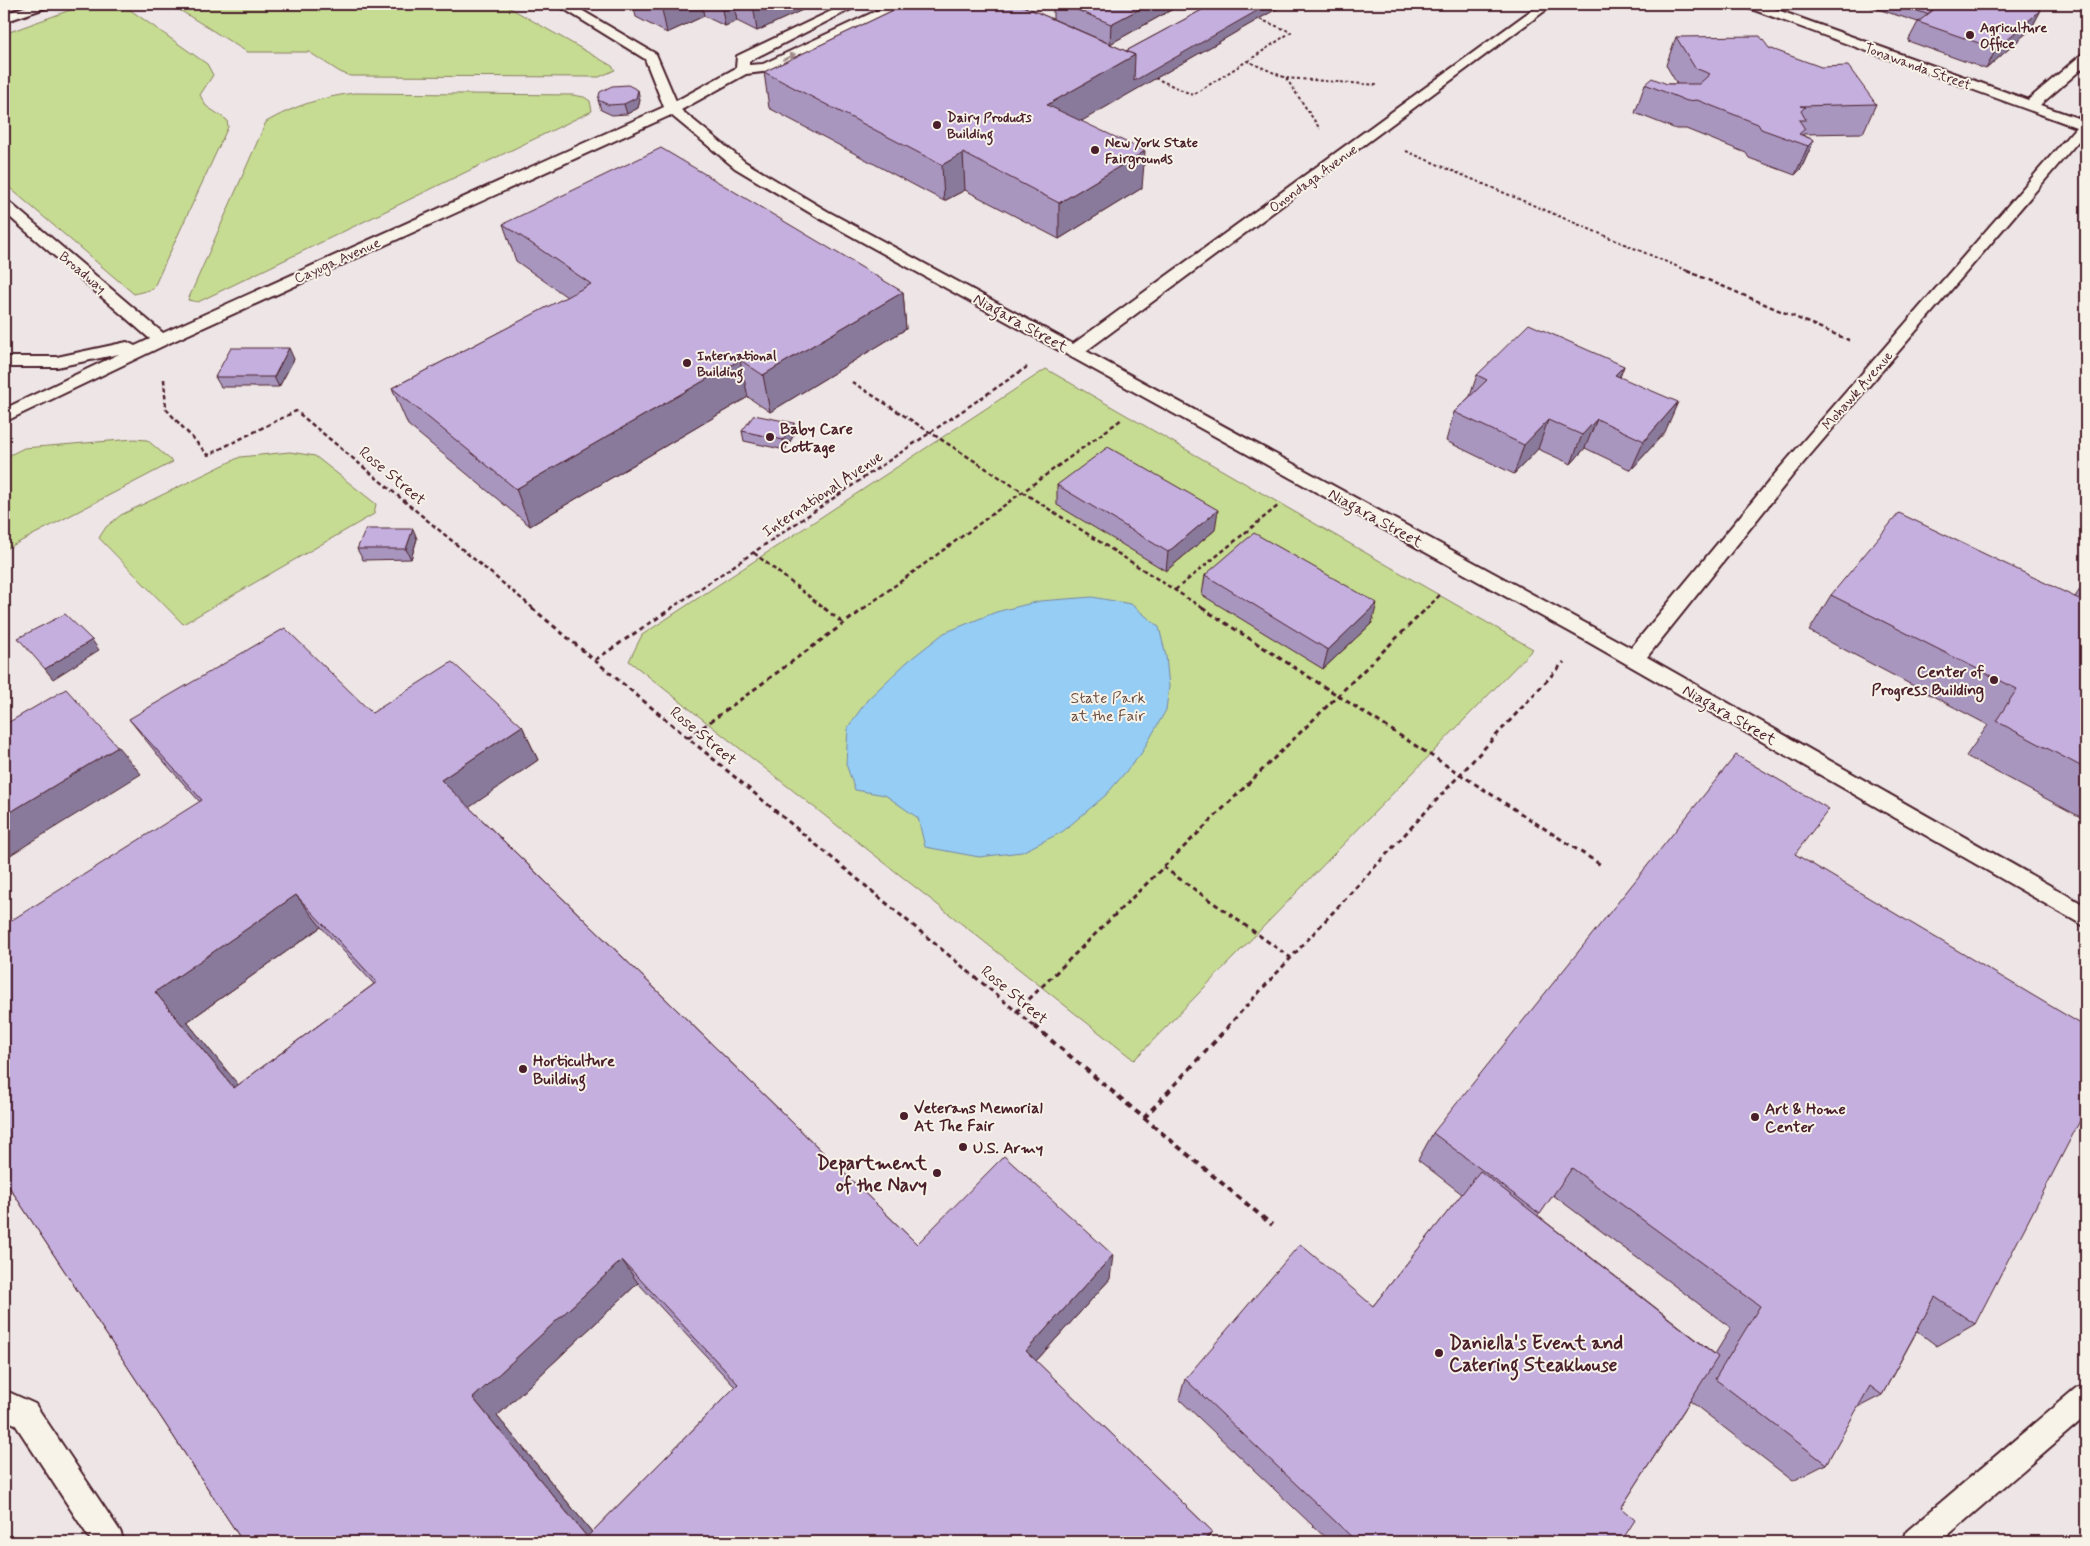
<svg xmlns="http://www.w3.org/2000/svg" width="2090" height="1546" font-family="Mynerve,sans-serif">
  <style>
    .green { fill: #c6dc92; stroke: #887e5e }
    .water { fill: #95cdf4; stroke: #7787a4 }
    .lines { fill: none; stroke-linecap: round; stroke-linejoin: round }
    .service-casing { stroke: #4a1f2b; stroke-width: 4 }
    .path-far3 { stroke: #4a1f2b; stroke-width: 2; stroke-dasharray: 3 2.5; stroke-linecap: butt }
    .path-far2 { stroke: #4a1f2b; stroke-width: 2.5; stroke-dasharray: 4.5 3; stroke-linecap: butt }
    .path-far1 { stroke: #4a1f2b; stroke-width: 3; stroke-dasharray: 5 4; stroke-linecap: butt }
    .path { stroke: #4a1f2b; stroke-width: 4; stroke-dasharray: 6 5; stroke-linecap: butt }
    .service { fill: #f7f3e8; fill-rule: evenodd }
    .wall { fill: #a996bf; stroke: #4a1f2b; fill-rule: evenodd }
    .shaded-wall { fill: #897a9b; stroke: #4a1f2b }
    .building { fill: #c4afde; stroke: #4a1f2b; fill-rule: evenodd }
    .oneway { fill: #a0898a }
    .poi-dot { fill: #4a1f2b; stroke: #f7f3e8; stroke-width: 2 }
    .labels { text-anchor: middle; stroke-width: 4; stroke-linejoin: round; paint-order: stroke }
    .far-poi-label { font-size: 14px; font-weight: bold; fill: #4a1f2b; stroke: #f7f3e8; text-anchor: start }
    .far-street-label { font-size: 14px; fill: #4a1f2b; stroke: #f7f3e8 }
    .street-label { font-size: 16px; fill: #4a1f2b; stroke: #f7f3e8 }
    .poi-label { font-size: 16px; font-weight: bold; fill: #4a1f2b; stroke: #f7f3e8; text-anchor: start }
    .park-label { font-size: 16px; fill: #694e45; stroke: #f7f3e8 }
    .near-poi-label { font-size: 19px; font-weight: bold; fill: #4a1f2b; stroke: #f7f3e8; text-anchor: end }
  </style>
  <rect width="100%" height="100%" fill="#ede5e6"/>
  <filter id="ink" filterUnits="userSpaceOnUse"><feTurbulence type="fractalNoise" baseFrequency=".02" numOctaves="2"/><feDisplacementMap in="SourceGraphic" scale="10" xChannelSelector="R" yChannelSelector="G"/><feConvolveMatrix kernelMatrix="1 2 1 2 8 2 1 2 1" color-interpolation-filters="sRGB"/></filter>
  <g filter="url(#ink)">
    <path class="green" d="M112,4L126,7L207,64L213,75L200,95L206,106L227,120L228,127L153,289L134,294L4,183V34L84,5Z
      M170,4H503L612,66L615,70L599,77L350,76L340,72L309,52H247Z
      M354,93L573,95L584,97L590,101L592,111L198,302L188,300L266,122C294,106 322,97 354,93Z
      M1046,369L1533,649L1134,1060L629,661L642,635Z
      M134,439L147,440L173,462L4,550V458L24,448Z
      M290,452L315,456L376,504L374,514L183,624L99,538L106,527L121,515L240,457Z"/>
    <path class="water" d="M1092,597L1131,604L1159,627L1166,656L1169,687L1166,710L1141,754L1106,795L1062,832L1022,852L979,857L925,847L918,818L885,795L855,790L846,764L848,727L868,699L907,662L944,633L996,612L1040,601Z"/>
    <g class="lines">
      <g class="service-casing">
        <path id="service" d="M33,4H50L48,7L4,22V14Z
          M556,4H571L656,54L676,101L736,68L737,56L846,4H861L749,61V65L763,64L891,4H907L905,7L771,71L746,74L681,110L745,162L827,211L1073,344L1540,4H1554L1086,351L1631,648L1780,468L2076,127L1746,7L1744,4H1761L2028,100L2081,55L2086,54V65L2040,105L2086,121V132L1792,476L1647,657L2086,906V927L1583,639L817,217L735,168L671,115L167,344L4,422V409L119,354L57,367H4V357H57L127,342L135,346L150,339L4,212V201L9,202L163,333L664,107L645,59Z
          M2086,1384V1416L1940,1542H1903L1907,1531L2076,1388Z
          M4,1390L35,1404L120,1531L124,1542H92L15,1424L4,1419Z"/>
      </g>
      <path class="path-far3" d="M1248,61L1291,32L1259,19
        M1155,78L1193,95L1247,61L1286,78L1320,129
        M1286,78L1377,85
        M1406,151L1690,272"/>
      <path class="path-far2" d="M1687,271L1851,341
        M164,379L166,409L208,455L296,411L534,609
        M852,382L1204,609
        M754,553L825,609
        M1175,590L1279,505
        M670,609L1027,367
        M863,609L1122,419
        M1426,609L1441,594"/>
      <path class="path-far1" d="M532,608L1035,1027
        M824,608L844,624
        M1202,608L1601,865
        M595,660L672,608
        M688,738L865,608
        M1163,867L1291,958
        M1016,1012L1427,608
        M1227,1027L1564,662"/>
      <path class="path" d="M1034,1026L1272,1225
        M1144,1118L1229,1026"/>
      <use href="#service" class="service"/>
    </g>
    <path class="wall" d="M633,4H815L757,31L737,21L725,26L704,16L667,33L636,17Z
      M906,4H1030L1025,7L1126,51L1213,4H1285L1081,121L1142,188L1059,239L965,190L944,201L769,108L764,72Z
      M1053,4H1182L1110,44L1053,19Z
      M1862,4H2022L2041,10L2031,29L1986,69L1908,41L1918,22Z
      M1676,37L1769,48L1876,104L1863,133L1803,134L1802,135L1814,140L1801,169L1795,175L1749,158L1746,153L1686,129H1676L1635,113L1645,84H1677L1666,65Z
      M598,100H640L638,108L627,114L612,115L601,110Z
      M503,224L903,292L906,329L770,412L748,397L530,526L408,425L392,388L567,297L516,261Z
      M294,359L279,387H221L215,377Z
      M1624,366L1620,377L1665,432L1631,470L1585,448L1571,464L1538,449L1514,474L1446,441L1454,412L1470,396L1477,375Z
      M742,431L795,433L785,450L744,441Z
      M1057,485L1215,530L1166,571L1057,505Z
      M413,529L417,539L411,559L363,560L357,549Z
      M1205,575L1372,623L1323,669L1202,595Z
      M2086,580V820L1966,756L1988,725L1809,631L1831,595L2075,597Z
      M372,713L522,726L538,760L469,807L917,1244L1110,1279L1036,1361L1212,1531L243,1542L4,1179L200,802L157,754L129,719ZM321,927L374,984L238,1085L187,1022ZM638,1283L735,1387L592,1532L497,1416Z
      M1795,854L1975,1324L1937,1346L1917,1331L1882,1395L1857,1408L1826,1464L1793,1481L1690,1401L1621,1508V1542H1330L1179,1399L1185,1379L1373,1306L1462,1194L1418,1160L1433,1133ZM1553,1195L1731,1328L1715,1354L1538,1216Z"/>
    <path class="shaded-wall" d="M664,4H702L704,16L667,33L661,5Z
      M721,4H734L737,21L725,26Z
      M753,4H815L757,31Z
      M1011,4H1030L989,25Z
      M1149,4H1182L1110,44L1111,24Z
      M1269,4H1285L1047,141V105L1135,55Z
      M2041,10L2031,29L1986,69L1996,49Z
      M638,90L640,100L638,108L627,114L624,104Z
      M1814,140L1801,169L1795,175L1808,146Z
      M1145,151L1142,188L1059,239V203Z
      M963,153L965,190L944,201L942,165Z
      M903,292L906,329L770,412L763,375Z
      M289,348L294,359L279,387L274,377Z
      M740,360L748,397L530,526L516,489Z
      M1624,366L1613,395L1615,375Z
      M1678,402L1665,432L1631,470L1644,441Z
      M1597,419L1585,448L1571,464L1582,435Z
      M1548,420L1538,449L1514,474L1524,445Z
      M794,423L795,433L785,450L783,440Z
      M1218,510L1215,530L1166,571L1168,552Z
      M413,529L417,539L411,559L406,549Z
      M1377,603L1372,623L1323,669L1328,650Z
      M92,640L99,650L53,679L45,669Z
      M522,726L538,760L460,814L441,780Z
      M118,747L141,774L4,859V816Z
      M296,895L321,927L187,1022L264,1116L234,1088L155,992Z
      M1113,1255L1110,1279L1027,1371L1026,1351Z
      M622,1260L638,1283L497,1416L600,1542L587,1537L473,1398Z
      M1212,1531L1206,1542H1203Z"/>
    <path class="building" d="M906,4H1018L1135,55L1047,105L1145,151L1059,203L963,153L942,165L764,72Z
      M1063,4H1149L1111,24Z
      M1213,4H1269L1134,81L1135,55L1126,51Z
      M1896,4H1940L1927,14Z
      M1941,4H2022L2041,10L1996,49L1918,22Z
      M1760,36L1769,48L1821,67L1848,66L1876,104L1800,106L1805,107L1801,111L1806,120H1799L1805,129L1799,134L1814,140L1808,146L1761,129L1758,124L1697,100L1687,101L1645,84L1652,78L1667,84H1699L1710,74L1695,68L1676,37Z
      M628,85L638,90L636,98L624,104L609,105L598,100L600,92L612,86Z
      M661,148L903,292L763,375L740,360L516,489L392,388L591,284L503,224Z
      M1529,324L1624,366L1615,375L1678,402L1644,441L1597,419L1582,435L1548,420L1524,445L1454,412L1487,380L1477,375Z
      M231,348H289L274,377H215Z
      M754,415L794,423L783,440L742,431Z
      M1108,447L1218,510L1168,552L1057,485Z
      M1899,513L2079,599L2086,588V769L1996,721L2017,689L1831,595Z
      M366,529H413L406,549H357Z
      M1254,533L1377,603L1328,650L1205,575Z
      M65,614L92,640L45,669L18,638Z
      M285,628L372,713L452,662L522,726L441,780L917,1244L1004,1156L1113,1255L1026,1351L1212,1531L1203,1542H243L4,1179V925L202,800L129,719ZM296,895L377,982L234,1088L155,992ZM622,1260L738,1384L587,1537L473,1398Z
      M66,689L118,747L4,816V725Z
      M1736,755L1829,809L1795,854L2086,1027V1109L1975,1324L1935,1297L1882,1395L1870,1386L1826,1464L1715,1379L1760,1306L1572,1168L1540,1214L1433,1133Z
      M1480,1171L1718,1357L1621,1508L1635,1520L1621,1542H1357L1185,1379L1300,1244L1373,1306Z"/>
    <defs><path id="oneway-solid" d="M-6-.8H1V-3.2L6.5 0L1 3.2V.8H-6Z" transform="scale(1.25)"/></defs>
    <use class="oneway" href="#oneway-solid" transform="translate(789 57) rotate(-25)"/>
  </g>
  <g class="poi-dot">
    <circle cx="1970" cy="35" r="5"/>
    <circle cx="937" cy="125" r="5"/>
    <circle cx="1095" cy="150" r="5"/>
    <circle cx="687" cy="363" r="5"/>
    <circle cx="770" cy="437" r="5"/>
    <circle cx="1994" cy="680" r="5"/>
    <circle cx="523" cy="1069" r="5"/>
    <circle cx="904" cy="1116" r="5"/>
    <circle cx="1755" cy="1117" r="5"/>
    <circle cx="963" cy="1147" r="5"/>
    <circle cx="937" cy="1173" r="5"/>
    <circle cx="1439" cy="1353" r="5"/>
  </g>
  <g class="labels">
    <g class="far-poi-label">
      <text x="1980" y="32">Agriculture<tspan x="1980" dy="16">Office</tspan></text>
      <text x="947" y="122">Dairy Products<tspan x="947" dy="16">Building</tspan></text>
      <text x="1105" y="147">New York State<tspan x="1105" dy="16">Fairgrounds</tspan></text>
      <text x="697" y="360">International<tspan x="697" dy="16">Building</tspan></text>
    </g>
    <g class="far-street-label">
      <text transform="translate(1918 66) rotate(20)" y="5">Tonawanda Street</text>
      <text transform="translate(1313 178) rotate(-36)" y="5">Onondaga Avenue</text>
      <text transform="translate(337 260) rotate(-24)" y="5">Cayuga Avenue</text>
      <text transform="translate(83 272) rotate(40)" y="5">Broadway</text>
      <text transform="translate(1857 390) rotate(-49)" y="5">Mohawk Avenue</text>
    </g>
    <g class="street-label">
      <text transform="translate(1021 322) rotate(29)" y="6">Niagara Street</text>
      <text transform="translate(393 475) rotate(40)" y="6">Rose Street</text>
      <text transform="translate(822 493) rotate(-34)" y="6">International Avenue</text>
      <text transform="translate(1376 517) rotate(29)" y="6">Niagara Street</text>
      <text transform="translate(1730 714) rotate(30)" y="6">Niagara Street</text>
      <text transform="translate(704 735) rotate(40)" y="6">Rose Street</text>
      <text transform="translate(1015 994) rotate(40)" y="6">Rose Street</text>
    </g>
    <g class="poi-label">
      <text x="780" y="434">Baby Care<tspan x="780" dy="18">Cottage</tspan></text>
      <text x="1984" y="677" text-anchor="end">Center of<tspan x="1984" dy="18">Progress Building</tspan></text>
      <text x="533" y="1066">Horticulture<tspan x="533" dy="18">Building</tspan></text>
      <text x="914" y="1113">Veterans Memorial<tspan x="914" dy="18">At The Fair</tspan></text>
      <text x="1765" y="1114">Art &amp; Home<tspan x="1765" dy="18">Center</tspan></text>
      <text x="973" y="1153">U.S. Army</text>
    </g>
    <g class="park-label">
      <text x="1108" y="703">State Park<tspan x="1108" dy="18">at the Fair</tspan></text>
    </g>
    <g class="near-poi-label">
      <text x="927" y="1169">Department<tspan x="927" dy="22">of the Navy</tspan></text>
      <text x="1449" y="1349" text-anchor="start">Daniella's Event and<tspan x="1449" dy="22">Catering Steakhouse</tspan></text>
    </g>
  </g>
  <rect width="2090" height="1546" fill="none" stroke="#f7f3e8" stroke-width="20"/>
  <rect x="10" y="10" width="2070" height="1526" fill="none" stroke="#4a1f2b" stroke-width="2" filter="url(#ink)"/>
</svg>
